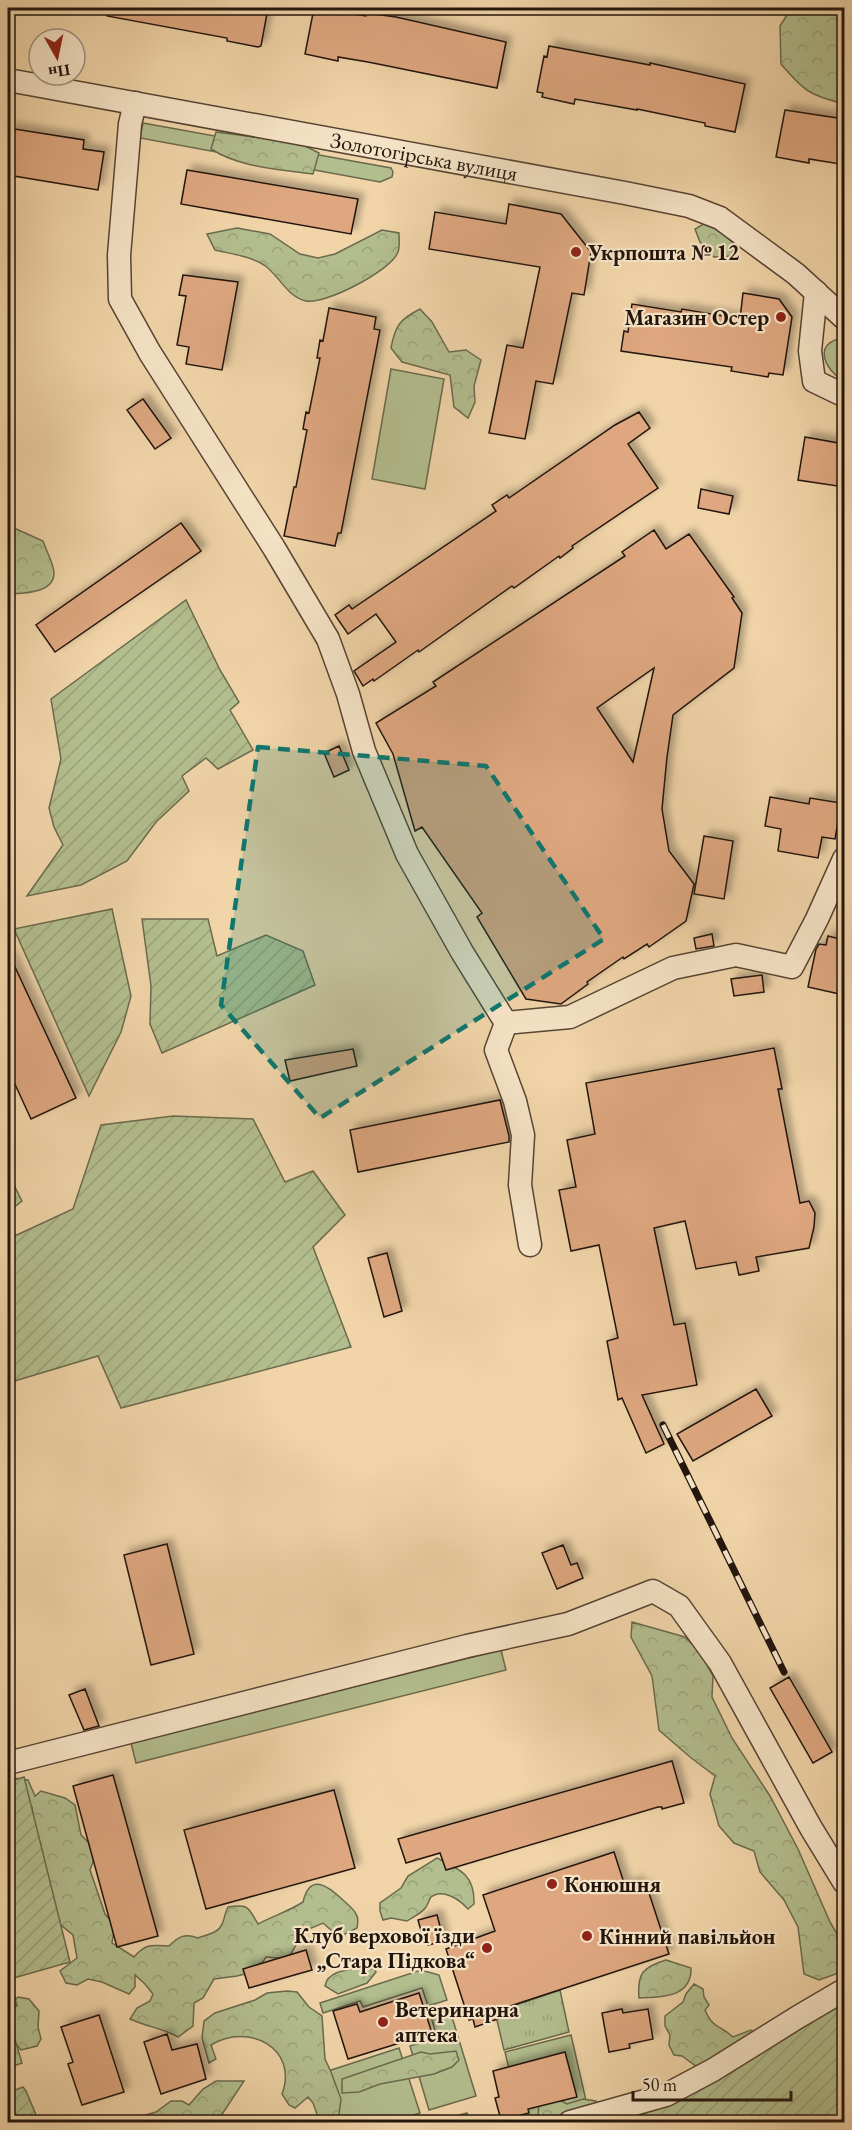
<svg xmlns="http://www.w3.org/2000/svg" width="852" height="2130" font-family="'EB Garamond',serif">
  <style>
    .grass { fill: #b3be8e; stroke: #6a6a4e; stroke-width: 1.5 }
    .forest { fill: url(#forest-crowns); stroke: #6a6a4e; stroke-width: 1.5 }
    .park { fill: url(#park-tufts); stroke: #6a6a4e; stroke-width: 1.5 }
    .garden { fill: url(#garden-furrows); stroke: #6a6a4e; stroke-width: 1.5 }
    .building { fill: #dea780; stroke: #22150d; stroke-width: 1.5; fill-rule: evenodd; filter: url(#shadow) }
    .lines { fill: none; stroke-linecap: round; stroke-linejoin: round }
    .minor-casing { stroke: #564534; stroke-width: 25 }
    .minor { stroke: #f6e4c7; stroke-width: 22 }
    .rail-casing { stroke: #22150d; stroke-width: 7 }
    .rail { stroke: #f6e4c7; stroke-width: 4.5; stroke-dasharray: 14; stroke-linecap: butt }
    .marked { fill: #0f766e; fill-opacity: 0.2; stroke: #0f766e; stroke-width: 4.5; stroke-dasharray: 12 8; stroke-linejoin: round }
    .poi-dot { fill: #8f2418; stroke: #f6e4c7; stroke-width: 2 }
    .labels { text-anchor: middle; stroke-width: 4.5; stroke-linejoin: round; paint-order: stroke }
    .street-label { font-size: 22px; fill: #22150d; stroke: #f6e4c7 }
    .poi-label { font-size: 22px; font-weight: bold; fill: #22150d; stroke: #f6e4c7; text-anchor: start }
  </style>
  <defs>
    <pattern id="forest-crowns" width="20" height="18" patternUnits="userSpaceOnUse" patternTransform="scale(1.5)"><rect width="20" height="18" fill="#b3be8e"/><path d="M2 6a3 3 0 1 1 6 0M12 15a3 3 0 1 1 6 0" fill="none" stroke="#9aa279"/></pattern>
    <pattern id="park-tufts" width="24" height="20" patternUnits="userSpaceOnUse" patternTransform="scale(1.5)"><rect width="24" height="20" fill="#b3be8e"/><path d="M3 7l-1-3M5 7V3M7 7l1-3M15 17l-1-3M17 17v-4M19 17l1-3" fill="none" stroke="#9aa279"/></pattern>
    <pattern id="garden-furrows" width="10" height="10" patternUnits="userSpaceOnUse" patternTransform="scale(1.5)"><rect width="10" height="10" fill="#b3be8e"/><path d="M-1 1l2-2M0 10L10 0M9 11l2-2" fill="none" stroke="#9aa279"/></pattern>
    <filter id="shadow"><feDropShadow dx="5.5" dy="-5.5" stdDeviation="3" flood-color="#0004"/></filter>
  </defs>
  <rect width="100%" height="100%" fill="#f1d5a9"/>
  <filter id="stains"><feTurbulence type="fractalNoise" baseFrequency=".00333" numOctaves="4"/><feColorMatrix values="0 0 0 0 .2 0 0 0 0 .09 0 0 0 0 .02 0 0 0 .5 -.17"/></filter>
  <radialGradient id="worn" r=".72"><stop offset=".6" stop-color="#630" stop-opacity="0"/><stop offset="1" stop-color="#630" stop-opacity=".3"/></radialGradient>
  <path class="grass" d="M143,123L391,168L393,172L392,177L380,182L140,138Z
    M844,338V381C824,370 812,342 844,338Z
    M391,369L444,379L425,489L372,479Z
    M501,1650L506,1670L136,1763L131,1743Z
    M421,1970L439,1975L447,2000L428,2006L422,1988L363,2007L360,2001L323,2013L320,2003Z
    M449,2007L476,2096L429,2110L410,2046L437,2038L430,2013Z
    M571,2035L587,2105L542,2122H512L510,2117L515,2094L505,2052Z
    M399,2048L420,2113L391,2122H338L322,2073Z"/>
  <path class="forest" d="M788,8H844V104C809,95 804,91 781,64L780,26L790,10Z
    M216,132L286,141L303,145L319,153L313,174C279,169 241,168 211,149Z
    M705,223L723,233L733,243L732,256L714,257L700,242L695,229Z
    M237,228L270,234L300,254L318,258L335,254L382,230L399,233C399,239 400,247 398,252C392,270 325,305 306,301C287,297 279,275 264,265C249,256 232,254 215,250L207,234Z
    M420,309L432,322L449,352L466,350L481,360L474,386L475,402L468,418L454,407L450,375L402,362L391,348C395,326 400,319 420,309Z
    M14,528L43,541C46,550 53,563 54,572C55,594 22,593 8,594V530Z
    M632,1622L685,1637L699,1651L713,1676L712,1697L732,1738L770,1796L798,1849L830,1922L841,1941L844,1962L836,1974L819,1980L804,1974L798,1927L784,1900L760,1872L754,1851L734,1843L719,1826L710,1794L715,1776L690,1757L659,1730L652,1676L631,1637Z
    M14,1778L28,1780L35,1796L41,1791L65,1798L75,1805L81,1835L97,1851L90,1870L105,1914L115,1925L112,1943L134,1957C146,1943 152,1945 169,1946C179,1936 185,1933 198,1938C205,1935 218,1933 221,1926C225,1920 224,1914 228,1907C249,1904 248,1907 258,1924C273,1916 289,1911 303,1902C310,1872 328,1886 343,1900C347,1904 354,1909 356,1914C359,1918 358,1923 357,1928L339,1937L323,1923L304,1931L288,1959L266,1957L257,1971L237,1976L214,1979L203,1998L194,2003L193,2026L178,2037C163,2028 147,2027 130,2019L137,2008L150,2001L153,1994L145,1984L135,1975V1987L129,1994L102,1982L88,1979L77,1985L66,1983L60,1971L77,1958L73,1935L56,1921L35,1831L32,1807L14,1798L13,1788Z
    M437,1858C460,1869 475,1875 474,1904L468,1909C460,1900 442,1887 430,1898C430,1899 427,1906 426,1907C422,1913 413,1917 407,1921L391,1918L383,1920L380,1911V1903L401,1888L408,1876Z
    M666,1960L691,1968C692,1998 661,1997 639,1998C637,1973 643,1967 666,1960Z
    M362,1968L375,1969L376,1972L367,1983L338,1994L325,1986C328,1970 349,1970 362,1968Z
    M694,1984L703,1989L704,1997L709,2005L705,2010C713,2029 720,2025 733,2037L751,2030L761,2036L704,2072L682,2056L674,2055L669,2045L670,2035L665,2026V2016L683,2002L686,1994Z
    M287,1991L297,1992L309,2007L322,2016L325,2059L331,2072L341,2099L338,2122H314L318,2117L313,2103L308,2097L295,2108L289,2105L282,2094C299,2048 248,2022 211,2045L216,2059L209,2063L202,2038L204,2021L215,2013L255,2000L267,1993Z
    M18,1997L29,1999L39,2011L38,2027L41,2039L37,2046L21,2050C7,2034 0,2012 18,1997Z
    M456,2051L459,2060L452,2067L434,2074L380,2084L359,2092L342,2093V2079L421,2052L430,2054Z
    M216,2081H244L217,2122H134L142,2116L156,2112L171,2101H182L189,2105L203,2089Z
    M550,2095L567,2104L583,2099L596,2101L594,2122H523L532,2121L538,2116L539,2103Z"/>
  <path class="park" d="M560,1990L569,2032L504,2050L495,2012Z
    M467,2113L471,2122H436Z"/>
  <path class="garden" d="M186,600L220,670L239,702L230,710L253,750L218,769L206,758L182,776L189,791L156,822L127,861L81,885L27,896L63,845L54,827L49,808L61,759L51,699Z
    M112,909L131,996L121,1032L89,1096L14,929Z
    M142,919H208L217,956L266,935L303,951L315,985L162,1053L150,1024L151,986Z
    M173,1116L253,1119L285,1182L313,1171L345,1215L313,1247L351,1347L121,1408L98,1356L8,1383V1239L73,1209L101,1125Z
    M8,1173L22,1201L8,1212Z
    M24,1777L70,1962L10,1979L17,2006L8,2008V1782Z
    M844,1999V2122H605Z
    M8,2016L22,2063L8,2068Z
    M23,2087L26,2091L39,2122H8V2093Z"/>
  <path class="building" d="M108,8H268L261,46L258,47L227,41V38L107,16Z
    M314,8L366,16L367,13L396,17L506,42L497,88L368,62L338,57V61L305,54Z
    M549,46L650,65V63L745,84L735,132L705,126V123L637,109V110L575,99L574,104L542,97L543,93L537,92L544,56L547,57Z
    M785,110L844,119V162L841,161L840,164L809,159V163L776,157Z
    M8,128L84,140L83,149L104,152L98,190L8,175Z
    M187,170L358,199L351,234L181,204Z
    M509,204L561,214L591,252L584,295L572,293L553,384L536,381L525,439L489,433L507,345L523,348L540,267L429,249L435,212L506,224Z
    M183,275L238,282L222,370L186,364L189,347L177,345L186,296L179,295Z
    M743,293L779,299L792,317L783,375L769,373L768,377L731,371L732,367L621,351L624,331L628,332L632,304L681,312L682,309L740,319Z
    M329,308L376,317L374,329L380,330L341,533H338L335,546L284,536L294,487H296L307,430L303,429L306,412L309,413L320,358H317L320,340L323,341Z
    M143,399L171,438L155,449L127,410Z
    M639,412L650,428L628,444L658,488L572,546L573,548L560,558L559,556L514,588L512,586L419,652L418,650L374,681L373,679L363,686L354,671L396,642L376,614L348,634L335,615L349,605L352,609L496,511L492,505L507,495L509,498L615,425Z
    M805,437L844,444V487L798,480Z
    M701,489L733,496L729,514L698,508Z
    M181,523L201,551L55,652L36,625Z
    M654,530L666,549L689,534L734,597L732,598L742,613L734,668L673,715L667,757L662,809L669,851L694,884L686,921L649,947L647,944L624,959L623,957L587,982L588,984L561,1004L526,999L477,917L482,913L422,827L415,831L393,754L376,723L436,686L433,682L625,556L622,552ZM654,668L633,762L597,708Z
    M339,746L349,770L334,777L324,753Z
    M770,797L809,804L810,798L841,803L835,839L822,837L818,858L778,851L781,829L765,826Z
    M704,836L733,841L724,899L694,894Z
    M712,934L714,946L696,949L694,938Z
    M828,936L844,940V995L808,987L816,949L819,944L826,945Z
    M8,952L76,1098L31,1119L8,1069Z
    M762,975L764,992L734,996L731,979Z
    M774,1048L782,1089H778L800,1203L809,1201L815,1213L814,1227L809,1248L756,1257L759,1271L739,1275L736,1262L696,1269L685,1221L654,1228L674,1325L685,1323L697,1385L642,1395L664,1444L646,1453L622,1398L618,1400L607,1341L618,1338L599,1245L571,1251L559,1190L576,1187L567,1140L595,1134L586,1083Z
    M353,1049L357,1066L290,1081L285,1060Z
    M500,1100L509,1136V1142L358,1172L350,1130Z
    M387,1253L402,1311L384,1317L368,1258Z
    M756,1389L772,1416L693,1461L677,1434Z
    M167,1544L194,1654L151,1665L124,1555Z
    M563,1545L571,1565L577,1563L583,1578L557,1589L542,1553Z
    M789,1677L832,1752L813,1763L770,1688Z
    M85,1689L99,1726L84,1730L69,1695Z
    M672,1761L684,1803L662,1809V1807H658L446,1870L440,1853L406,1863L398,1839Z
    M113,1775L158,1936L117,1947L73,1786Z
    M334,1790L355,1868L206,1909L184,1830Z
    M614,1852L625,1886L638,1881L640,1890L647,1887L669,1954L504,2008L506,2016L475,2027L473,2019L469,2020L446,1949L495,1931L483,1895Z
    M437,1915L444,1941L428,1945L426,1937L423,1938L418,1920Z
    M306,1950L312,1970L249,1988L243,1969Z
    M419,1993L432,2033L348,2059L333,2011L357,2004L360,2012Z
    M622,2009L623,2013L648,2009L653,2039L629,2044L630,2048L609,2052L602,2013Z
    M99,2015L124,2092L82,2105L68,2064L73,2062L61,2027Z
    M167,2034L172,2050L197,2044L206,2079L161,2094L144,2042Z
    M565,2052L577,2097L528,2109L529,2113L501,2120L495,2098L499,2097L493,2071Z"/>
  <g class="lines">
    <g class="minor-casing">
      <g id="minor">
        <path id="s1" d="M8,80L625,193L689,206L720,218L796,274L844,318"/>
        <path d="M135,103L130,124L119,255L120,299L150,353L274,548L328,639L348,694L364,751L407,854L462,952L506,1023L570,1017L673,968L736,955L792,967L817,919L844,859"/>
        <path d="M816,292L810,351L814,381L841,394L844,393"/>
        <path d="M506,1023L496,1050L515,1101L523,1135L520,1185L530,1245"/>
        <path d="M8,1763L467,1646L568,1624L653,1591L679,1606L720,1663L811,1828L844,1882"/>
        <path d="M570,2122L666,2095L713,2070L798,2017L844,1990"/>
      </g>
    </g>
    <use href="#minor" class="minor"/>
    <g class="rail-casing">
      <path id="rail" d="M663,1425L784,1672"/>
    </g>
    <use href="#rail" class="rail"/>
  </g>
  <path class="marked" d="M258,747L486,766L604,939L320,1118L221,1005Z"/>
  <g class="poi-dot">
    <circle cx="576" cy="252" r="6"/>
    <circle cx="781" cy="317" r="6"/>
    <circle cx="552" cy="1884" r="6"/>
    <circle cx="587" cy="1936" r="6"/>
    <circle cx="487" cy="1948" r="6"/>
    <circle cx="383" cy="2022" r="6"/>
  </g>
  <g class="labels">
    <g class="street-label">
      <text dy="8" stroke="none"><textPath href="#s1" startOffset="423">Золотогірська вулиця</textPath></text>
    </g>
    <g class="poi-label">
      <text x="588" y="260">Укрпошта № 12</text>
      <text x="769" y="325" text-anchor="end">Магазин Остер</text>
      <text x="564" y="1892">Конюшня</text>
      <text x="475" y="1943" text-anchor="end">Клуб верхової їзди<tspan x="475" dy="25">„Стара Підкова“</tspan></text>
      <text x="599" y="1944">Кінний павільйон</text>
      <text x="395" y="2017">Ветеринарна<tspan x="395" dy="25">аптека</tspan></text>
    </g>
  </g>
  <rect width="852" height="2130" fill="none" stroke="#f1d5a9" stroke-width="30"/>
  <rect x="9" y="9" width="834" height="2112" fill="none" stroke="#22150d" stroke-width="3"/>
  <rect x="15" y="15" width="822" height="2100" fill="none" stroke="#22150d" stroke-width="1.5"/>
  <g transform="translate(57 57) rotate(171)"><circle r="28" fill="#f6e4c7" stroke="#a1917d" stroke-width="1.5"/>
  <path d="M0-4.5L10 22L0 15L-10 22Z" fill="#8f2418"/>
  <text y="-9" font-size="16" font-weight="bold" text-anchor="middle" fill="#22150d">Пн</text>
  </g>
  <path d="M633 2091v9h158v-9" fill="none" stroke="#22150d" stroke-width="3"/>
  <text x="642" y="2091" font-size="18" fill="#22150d" stroke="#f6e4c7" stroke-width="4.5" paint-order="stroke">50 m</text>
  <rect width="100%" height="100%" filter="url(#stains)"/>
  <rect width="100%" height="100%" fill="url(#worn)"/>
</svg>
